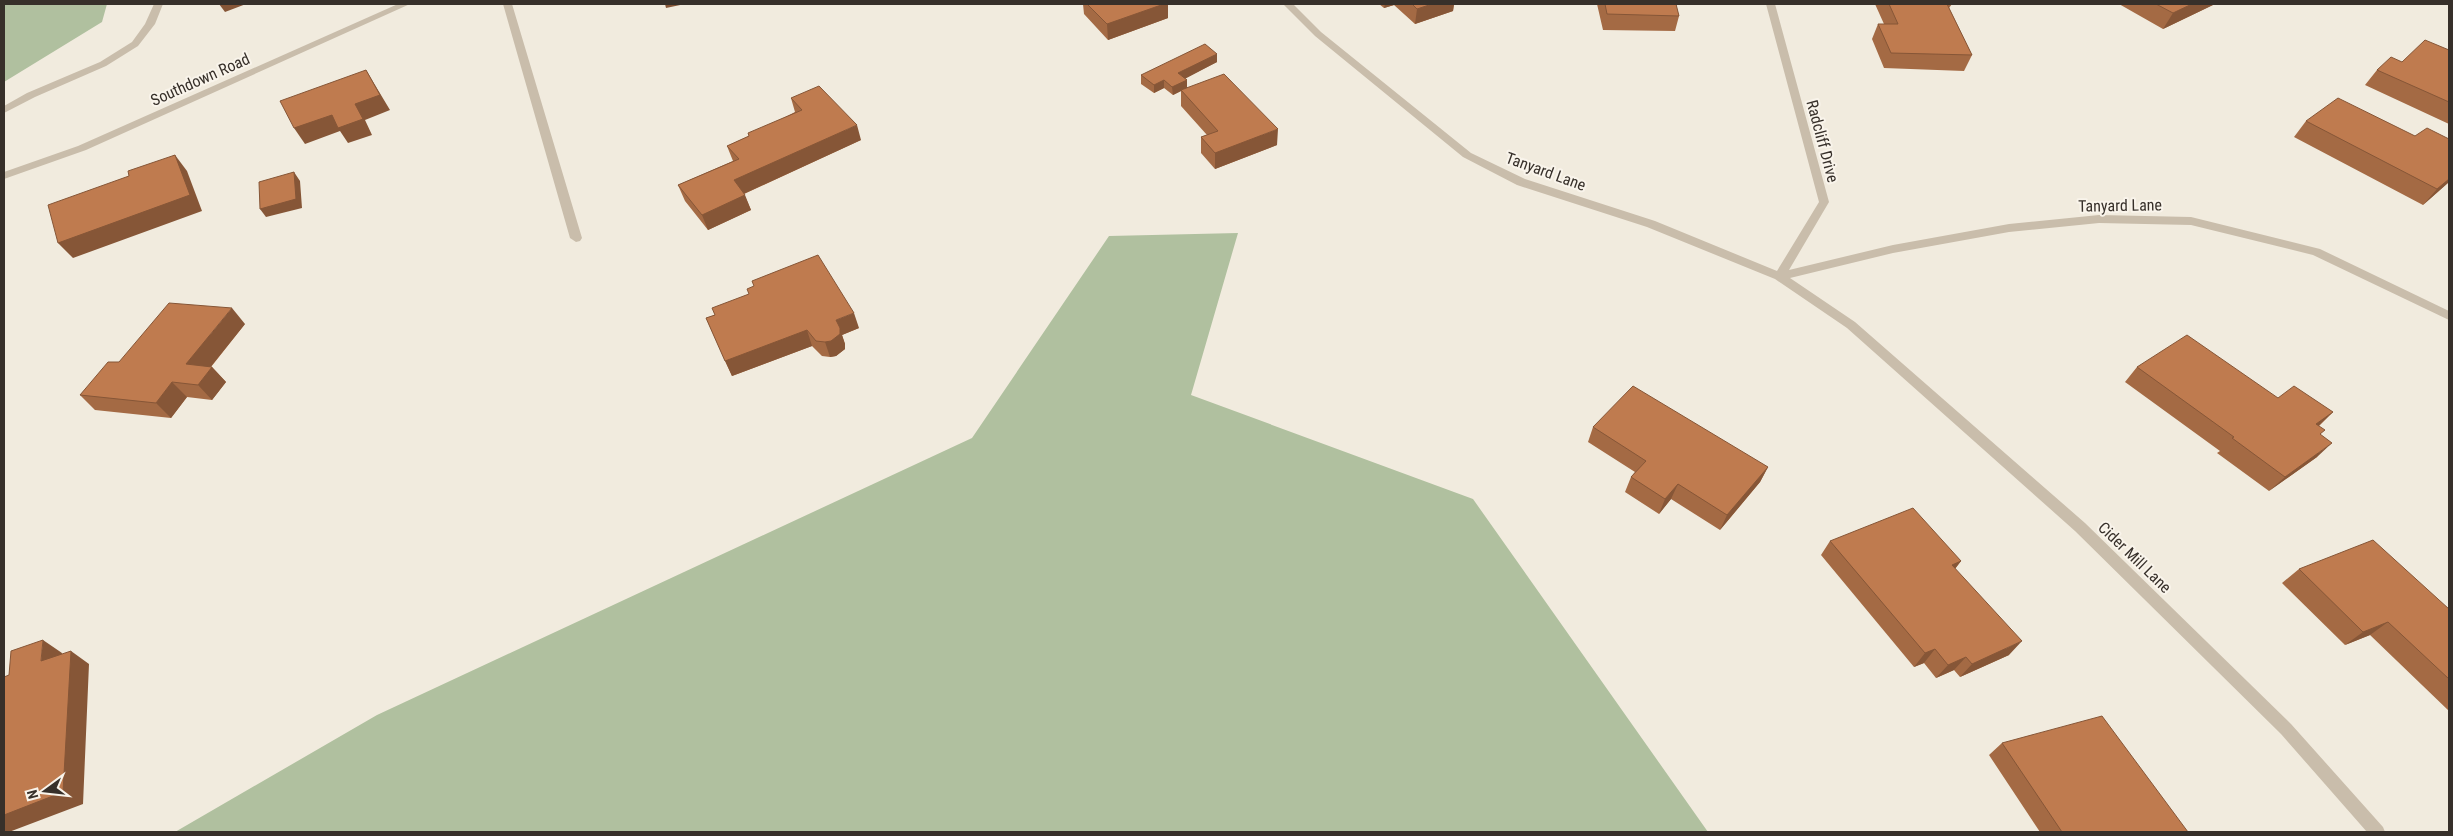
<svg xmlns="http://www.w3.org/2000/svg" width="2453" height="836" font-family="'Roboto Condensed',sans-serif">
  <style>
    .green { fill: #b0c09f }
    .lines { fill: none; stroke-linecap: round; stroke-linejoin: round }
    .minor { fill: #c9bdab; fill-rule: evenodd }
    .wall { fill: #a46a44 }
    .shaded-wall { fill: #865637 }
    .building { fill: #bf7b4f; stroke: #865637 }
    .labels { text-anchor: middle; stroke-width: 4; stroke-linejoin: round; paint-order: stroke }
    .street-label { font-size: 16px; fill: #37302a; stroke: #f9f4eb }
  </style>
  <rect width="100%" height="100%" fill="#f1ebde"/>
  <path class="green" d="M4,4H107L102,22L4,82Z
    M1238,233L1191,395L1473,499L1708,832H175L377,715L972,438L1109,236Z"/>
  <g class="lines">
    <path class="minor" d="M154,4H163L155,24L138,46L106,66L35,97L4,113V106L27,93L100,62L132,42L145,24Z
      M398,4H410L86,150L4,179V172L78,146Z
      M503,4H512L582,238L580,241L576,242L570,238Z
      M1283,4H1293L1321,32L1471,153L1525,179L1655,221L1777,271L1819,202L1766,4H1775L1829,202L1789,270L1893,245L2009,224L2099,215L2191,217L2320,249L2449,311V320L2313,255L2191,225L2099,223L2009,232L1893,253L1790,278L1855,322L2085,523L2291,724L2383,827L2385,832H2367L2281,734L2075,531L1847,328L1775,279L1647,227L1517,185L1463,157L1315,36Z"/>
  </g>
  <path class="wall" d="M1083,4H1168V18L1108,40L1084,14Z
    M1379,4H1454L1453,11L1415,24L1394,5L1384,8Z
    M1597,4H1676L1679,16L1675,31L1603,30Z
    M1875,4H1952L1949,8L1972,55L1964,71L1884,68L1872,39L1878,24H1884Z
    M2119,4H2215L2163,29Z
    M2449,50V124L2365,85L2377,70L2402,62Z
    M1217,54V62L1185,78L1187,80V88L1277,145L1215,169L1201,153V137L1207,135L1181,106V91L1173,95L1164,88L1154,93L1141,84V75Z
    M791,98L861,140L744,194L751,210L708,230L685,201L678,185L733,161L727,146L749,136L795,112Z
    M2306,121L2415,136L2449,139V182L2423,205L2294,137Z
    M715,315L859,328L842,335L845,344V349L836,356L830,357L822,356L812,346L732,376L706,318Z
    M245,324L211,367H212L226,382L212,400L187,397L171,418L95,410L80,395L119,362Z
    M2137,367L2278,398L2333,412L2319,426L2321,435L2317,457L2269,491L2217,453L2220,451L2125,382Z
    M1593,427L1768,467L1760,482L1720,530L1671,499L1659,514L1625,492L1631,477L1635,472L1588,442Z
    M1830,541L1961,561L1955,569L2009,655L1960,677L1954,670L1936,678L1924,663L1914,667L1821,555Z
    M2299,569L2449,609V711L2370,635L2345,645L2282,583Z
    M2002,743L2188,832H2040L1989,755Z"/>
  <path class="shaded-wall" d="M219,4H246L225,12Z
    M665,4H685L666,8Z
    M1164,4H1168V18L1108,40L1107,24Z
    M1385,4H1394V5L1384,8Z
    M1432,4H1454L1453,11L1415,24L1417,9Z
    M2192,4H2215L2163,29L2173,13Z
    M1217,54V62L1179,82L1178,73Z
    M366,70L390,110L365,120L372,135L348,143L340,131L305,144L294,128Z
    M1164,80V88L1154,93V85Z
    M1187,80V88L1181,90V91L1173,95L1172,87Z
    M857,125L861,140L739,196L734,180Z
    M1278,129L1277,145L1215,169V153Z
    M175,155L187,171L202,211L73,258L58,243Z
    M294,172L300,181L302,208L266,217L260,209Z
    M2449,179V182L2423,205L2437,189Z
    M745,195L751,210L708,230L702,215Z
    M232,308L245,324L200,380L186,364Z
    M854,313L859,328L842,335L845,344V349L836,356L830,357L825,342L836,320Z
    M807,330L812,346L732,376L725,361Z
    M212,367L226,382L212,400L198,385Z
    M172,382L187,397L171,418L156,403Z
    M2333,412L2317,427L2316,424Z
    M2332,443L2317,457L2269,491L2285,477Z
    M1768,467L1760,482L1720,530L1727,515Z
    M1678,484L1671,499L1659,514L1665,499Z
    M1961,561L1950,575L1952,565Z
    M2388,622L2370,635L2345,645L2363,632Z
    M43,640L62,653L60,675L41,661Z
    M2022,641L2009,655L1960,677L1972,664Z
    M1935,649L1924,663L1914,667L1925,653Z
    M71,651L89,664L83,804L9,832H4V815Z
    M1966,657L1954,670L1936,678L1948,665Z"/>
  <path class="building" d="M1087,4H1164L1107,24Z
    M1412,4H1432L1417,9Z
    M1605,4H1676L1679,16L1607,14Z
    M1889,4H1947L1972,55L1891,53L1878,24H1898Z
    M2156,4H2192L2173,13Z
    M2425,40L2449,50V102L2377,70L2391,57L2402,62Z
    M1205,44L1217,54L1178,73L1187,80L1172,87L1164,80L1154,85L1141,75Z
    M366,70L380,95L355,104L363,119L338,128L332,115L294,128L280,101Z
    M1224,74L1278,129L1215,153L1201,137L1218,131L1181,90Z
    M819,86L857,125L734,180L745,195L702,215L678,185L739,159L727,146L749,136L748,133L802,110L791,98Z
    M2338,98L2415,136L2427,128L2449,139V179L2437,189L2306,121Z
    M175,155L190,195L58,243L48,205L129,176L128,171Z
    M294,172L296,199L260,209L259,182Z
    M818,255L854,313L836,320L840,328V334L831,341L825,342L816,341L807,330L725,361L706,318L715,315L712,308L749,294L747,289L754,286L752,281Z
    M169,303L232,308L186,364L212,367L198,385L172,382L156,403L80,395L108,362H119Z
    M2187,335L2278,398L2294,386L2333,412L2316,424L2325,430L2320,434L2332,443L2285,477L2232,438L2234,437L2137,367Z
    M1633,386L1768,467L1727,515L1678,484L1665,499L1631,477L1646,461L1593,427Z
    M1913,508L1961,561L1952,565L2022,641L1972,664L1966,657L1948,665L1935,649L1925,653L1830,541Z
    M2373,540L2449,609V679L2388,622L2363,632L2299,569Z
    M43,640L41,661L71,651L63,792L4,815V677L9,675L11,651Z
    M2102,716L2188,832H2062L2002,743Z"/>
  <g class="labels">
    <g class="street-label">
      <text transform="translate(200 79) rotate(-24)" y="6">Southdown Road</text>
      <text transform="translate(1823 141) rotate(75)" y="6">Radcliff Drive</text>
      <text transform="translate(1546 171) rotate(20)" y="6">Tanyard Lane</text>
      <text transform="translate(2120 205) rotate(-1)" y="6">Tanyard Lane</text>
      <text transform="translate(2135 557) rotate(44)" y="6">Cider Mill Lane</text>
    </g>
  </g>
  <rect width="2453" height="836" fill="none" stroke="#37302a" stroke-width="10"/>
  <g transform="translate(45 791) rotate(255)" stroke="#f9f4eb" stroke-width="4" paint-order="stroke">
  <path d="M0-4L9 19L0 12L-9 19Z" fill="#37302a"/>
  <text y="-8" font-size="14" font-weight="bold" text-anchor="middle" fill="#37302a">N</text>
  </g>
</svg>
